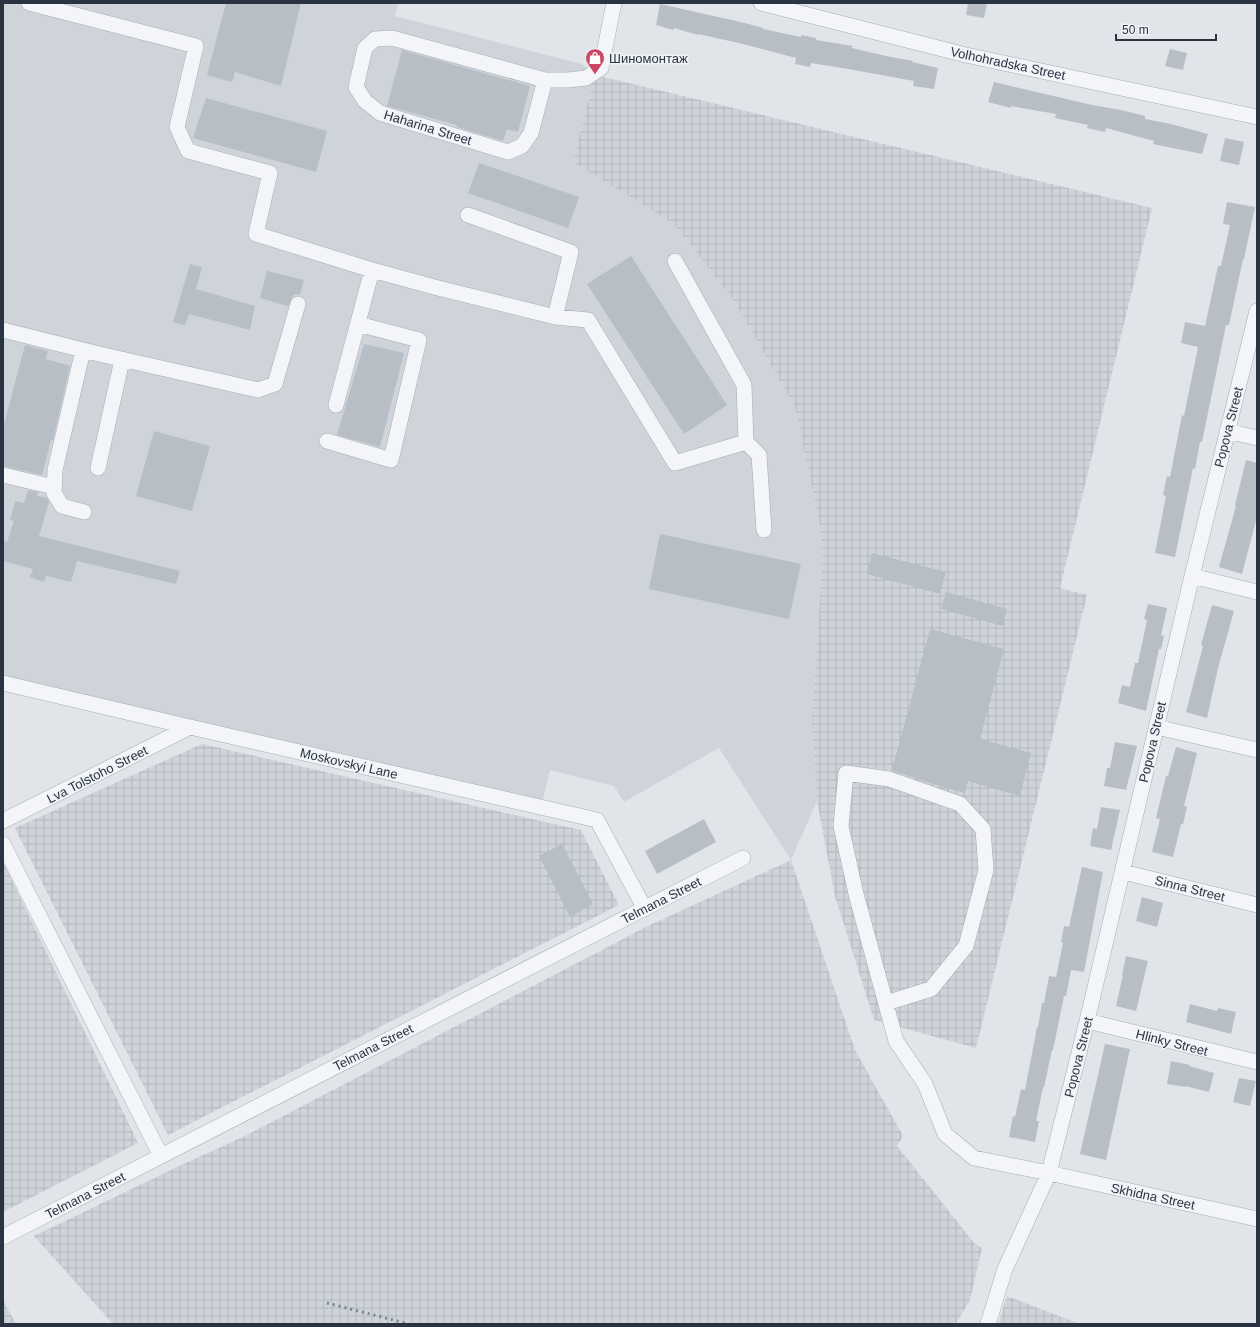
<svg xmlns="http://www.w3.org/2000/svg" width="1260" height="1327" font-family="Helvetica,sans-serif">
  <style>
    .built { fill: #cfd4db }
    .industrial { fill: url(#industrial-grid) }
    .building { fill: #b8bec6 }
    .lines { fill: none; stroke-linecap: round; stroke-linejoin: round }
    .minor-casing { stroke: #a6acb3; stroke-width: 16 }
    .minor { stroke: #f3f5f8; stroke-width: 15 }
    .rail { stroke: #7a8593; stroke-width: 3; stroke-dasharray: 2 4; stroke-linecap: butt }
    .labels { text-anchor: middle; stroke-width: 3; stroke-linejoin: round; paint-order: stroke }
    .poi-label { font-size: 13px; fill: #293341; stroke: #f0f3f7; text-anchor: start }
    .street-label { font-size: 13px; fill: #293341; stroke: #f0f3f7 }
  </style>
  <defs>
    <pattern id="industrial-grid" width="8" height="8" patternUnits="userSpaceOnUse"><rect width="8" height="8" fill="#cfd4db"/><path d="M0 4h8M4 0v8" fill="none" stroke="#b2b6bd"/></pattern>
  </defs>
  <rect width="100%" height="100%" fill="#e1e5e9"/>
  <path class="built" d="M3,3H398L395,16L582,64L595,75L573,162L674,224L734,301L795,407L820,525L823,555L812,719L817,801L791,860L719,748L624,802L614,786L550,770L542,803L3,676Z"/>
  <path class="industrial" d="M595,75L1152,208L1060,588L1087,595L976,1048L874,1020L835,896L817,801L812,719L823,555L820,525L795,407L734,301L674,224L573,162Z
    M202,744L581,830L619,905L168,1135L15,828Z
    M791,860L855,1050L903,1136L897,1146L975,1244L982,1248L970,1300L956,1324H113L34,1236L177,1167L245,1136L648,926Z
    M3,862L138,1143L3,1212Z
    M1007,1296L1080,1324H998Z
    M3,1300L16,1324H3Z"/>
  <path class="building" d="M226,3H301L281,86L235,72L232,82L207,75Z
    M968,3H987L984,18L966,15Z
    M660,4L745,23L763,28V29L801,37V35L816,38V40L853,46L852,48L886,56L913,61L912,62L938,68L934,89L913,86L914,81L848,69L811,63L810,67L795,64L796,58L739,43L698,34V35L674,28L673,30L656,25Z
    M1170,49L1187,53L1183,70L1165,66Z
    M402,50L530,86L518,132L507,129L503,141L457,127V125L387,106Z
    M994,82L1092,105L1121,110L1145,116V119L1171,124L1208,134L1202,154L1153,144L1154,141L1106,128L1105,132L1087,128L1088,125L1055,118L1056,114L1011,106V108L988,102Z
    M206,98L327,131L316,172L193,138Z
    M1225,138L1244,142L1239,165L1220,161Z
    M479,163L579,197L568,228L468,193Z
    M1227,202L1255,207L1244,259H1243L1229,325H1226L1202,442H1200L1195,469L1193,468L1175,557L1155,553L1166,496L1163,495L1167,476L1170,477L1182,415L1184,416L1198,347L1181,343L1185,322L1205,326L1218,266H1221L1230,225L1223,224Z
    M631,256L727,405L684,434L587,284Z
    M190,264L202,267L196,289L255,306L250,330L189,314L185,325L173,322Z
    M267,271L304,280L300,295L294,294L288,306L260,298Z
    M364,344L404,353L380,447L337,435Z
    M25,345L48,351L46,359L70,366L54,436L53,440H51L42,475L3,466V428Z
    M154,431L210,446L192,511L136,496Z
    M1246,460L1257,463V517L1242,574L1219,567L1236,506L1235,505Z
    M28,490L38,492L37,496L47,498L49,502L39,536L180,571L176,584L77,561L71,582L46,576L44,582L30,577L33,569L3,561V541L7,542L14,521L10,520L15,501L24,503Z
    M660,534L801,564L789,619L649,589Z
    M872,553L946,572L940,594L867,574Z
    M946,592L1007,609L1003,626L941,609Z
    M1148,604L1167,608L1161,635L1164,636L1161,649H1159L1146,711L1118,703L1122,685L1130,687L1135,663H1138L1147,620L1144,619Z
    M1212,605L1234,611L1218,668L1207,718L1186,712L1203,646L1201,645Z
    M930,629L1004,649L980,739L1031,753L1020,796L968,781L965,793L929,783L892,770Z
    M1115,742L1137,746L1126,790L1104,786L1107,768H1110Z
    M1176,747L1197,753L1184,806L1187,807L1183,824H1181L1173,857L1152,852L1160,819L1156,818L1166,776H1168Z
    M1101,807L1120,810L1111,850L1090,846L1093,828L1097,829Z
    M704,819L716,842L657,874L645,851Z
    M562,844L593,904L570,917L539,856Z
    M1082,867L1103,872L1084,972L1071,970L1066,996H1064L1053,1050H1052L1044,1087H1043L1036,1121H1039L1035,1142L1009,1137L1013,1116L1015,1117L1021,1089L1025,1090L1037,1027H1038L1042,1003H1044L1049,976L1056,977L1063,943L1061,942L1064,926L1069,927Z
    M1142,897L1163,903L1157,927L1136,921Z
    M1126,956L1148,961L1136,1011L1116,1006L1123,975H1122Z
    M1190,1004L1217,1011L1218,1008L1236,1012L1231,1034L1186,1022Z
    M1105,1044L1130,1049L1106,1160L1080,1154Z
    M1171,1061L1190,1065L1189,1066L1214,1073L1209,1092L1185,1086V1087L1167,1084Z
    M1239,1078L1256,1081L1250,1106L1233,1102Z"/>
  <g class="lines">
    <g class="minor-casing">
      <path id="minor" d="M29,3L196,46L177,127L188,151L270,173L256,234L372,270L438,288L555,317L571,252L468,215
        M761,3L966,55L1257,117
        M545,80L531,133L522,146L508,152L380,113L365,101L356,87L365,48L375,39L392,38L545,80H568L586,78L601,68L614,3
        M675,261L744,385L746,442
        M555,317L588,320L675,463L746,442L759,455L764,530
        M3,330L99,354L258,390L275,384L298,304
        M83,350L55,470L54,493L62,506L84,512
        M336,405L372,270
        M1227,431L1257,438
        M327,441L391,460L419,340L358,324
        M98,468L122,360
        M3,475L54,487
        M1192,576L1257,592
        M3,683L190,727L597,820L645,909
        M1156,727L1257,750
        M3,821L190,727
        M3,844L161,1156
        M1123,872L1257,905
        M886,1003L931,989L966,946L986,870L983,829L960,804L889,779L846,773L841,826L856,894L896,1041L925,1084L945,1134L974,1158L1049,1173L1257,1219
        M1087,1021L1257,1062
        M3,1237L743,858
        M988,1324L1005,1269L1049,1173L1087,1021L1192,576L1257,311"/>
    </g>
    <use href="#minor" class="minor"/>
    <path class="rail" d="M327,1303L409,1324"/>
  </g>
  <defs>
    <g id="shop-pin" transform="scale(1)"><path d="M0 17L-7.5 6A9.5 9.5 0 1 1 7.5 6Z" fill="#cd4764" stroke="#f0f3f7"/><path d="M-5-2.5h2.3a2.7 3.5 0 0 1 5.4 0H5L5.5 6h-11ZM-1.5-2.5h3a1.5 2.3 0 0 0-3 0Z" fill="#fff"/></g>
  </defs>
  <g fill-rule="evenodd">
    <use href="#shop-pin" x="595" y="58"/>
  </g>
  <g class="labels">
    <g class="poi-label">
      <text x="609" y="63">Шиномонтаж</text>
    </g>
    <g class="street-label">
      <text transform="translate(1008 63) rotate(12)" y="5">Volhohradska Street</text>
      <text transform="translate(428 127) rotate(17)" y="5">Haharina Street</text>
      <text transform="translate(1228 427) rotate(-76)" y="5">Popova Street</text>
      <text transform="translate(1152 742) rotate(-77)" y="5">Popova Street</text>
      <text transform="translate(349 763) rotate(13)" y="5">Moskovskyi Lane</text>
      <text transform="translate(97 774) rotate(-27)" y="5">Lva Tolstoho Street</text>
      <text transform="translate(1190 888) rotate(14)" y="5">Sinna Street</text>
      <text transform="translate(661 900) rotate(-27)" y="5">Telmana Street</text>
      <text transform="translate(1172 1042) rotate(14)" y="5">Hlinky Street</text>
      <text transform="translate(373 1047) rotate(-27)" y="5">Telmana Street</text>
      <text transform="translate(1078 1057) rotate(-76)" y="5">Popova Street</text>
      <text transform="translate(85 1195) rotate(-27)" y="5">Telmana Street</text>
      <text transform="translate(1153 1196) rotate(12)" y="5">Skhidna Street</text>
    </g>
  </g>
  <rect width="1260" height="1327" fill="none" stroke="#293341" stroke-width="8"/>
  <path d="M1116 34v6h100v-6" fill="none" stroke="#293341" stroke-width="2"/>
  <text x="1122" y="34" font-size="12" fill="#293341" stroke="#f0f3f7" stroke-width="3" paint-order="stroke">50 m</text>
</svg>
